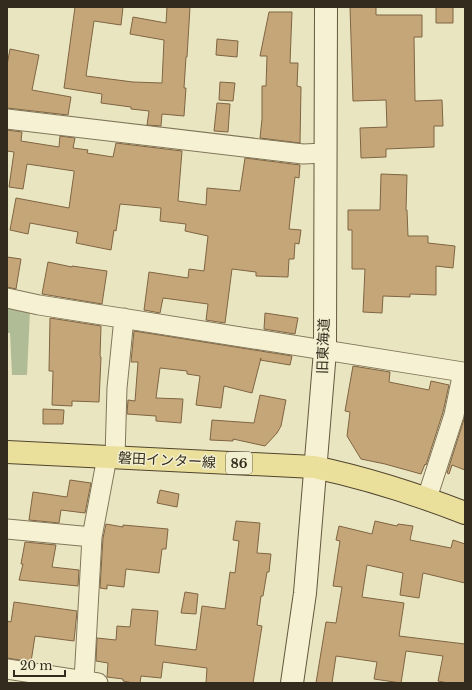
<svg xmlns="http://www.w3.org/2000/svg" width="472" height="690" font-family="'Libre Baskerville','Noto Sans JP',serif">
  <style>
    .cemetery { fill: #b0bc95 }
    .building { fill: #c5a679; stroke: #7f6542 }
    .lines { fill: none; stroke-linecap: round; stroke-linejoin: round }
    .street-casing { stroke: #82765a; stroke-width: 21 }
    .secondary-casing { stroke: #64573d; stroke-width: 24 }
    .primary-casing { stroke: #50442e; stroke-width: 24 }
    .street { stroke: #f6f1d3; stroke-width: 19 }
    .secondary { stroke: #f6f1d3; stroke-width: 22 }
    .primary { stroke: #ebe09b; stroke-width: 22 }
    .labels { text-anchor: middle; stroke-width: 3; stroke-linejoin: round; paint-order: stroke }
    .shield { fill: #f2eed0; stroke: #6c6653; stroke-width: 1 }
    .shield-label { font-size: 13px; font-weight: bold; fill: #332b1d }
    .street-label { font-size: 14px; fill: #332b1d; stroke: #f2eed0 }
  </style>
  <rect width="100%" height="100%" fill="#eae5c1"/>
  <path class="cemetery" d="M7,306L30,311L27,375H12L10,333H7Z"/>
  <path class="building" d="M75,7H123L121,25L94,21L86,76L133,82L162,83L164,40L130,34L133,17L166,23L167,7H190L187,57H186L184,88H186L184,116L162,114L161,126L147,125L149,111L131,109V107L101,103L102,94L64,88Z
    M350,7H376V15H422V37H414L415,101L442,100L443,126H434V147L386,149V157L361,158L360,128L387,127L386,100L353,101Z
    M436,7H453V23H436Z
    M269,12H292L290,63H298L297,86L301,87L300,143L260,138L262,119V86H266L267,56H260Z
    M217,39L238,41L237,57L216,55Z
    M10,49L39,55L32,90L71,97L68,115L7,108V65Z
    M220,82L235,83L233,101L219,100Z
    M217,103L230,104L228,132L214,131Z
    M7,130L22,132L21,141L59,147L60,136L75,138L73,148L88,150L87,153L113,157L116,143L182,151L178,201L206,205L207,188L240,191L245,158L300,165L299,178L295,177L289,229L301,230L299,244L295,243L294,259H289L288,277L256,276V272L232,269L225,323L206,320L208,304L163,298L160,313L144,310L149,272L188,278L189,269L204,271L208,236L185,231L186,224L160,221L161,208L120,204L116,231L114,230L111,250L76,243L78,232L30,223L28,234L10,230L16,198L69,208L74,173V171L27,164L23,189L9,187L14,152L7,151Z
    M381,174L407,175L406,210H407L408,236H428V243L455,246L453,268L436,266V295L410,294V297L383,296L382,313L363,312L365,269H352V230H348V210H380Z
    M7,257L21,259L16,289L7,287Z
    M48,262L72,267V266L107,271L102,304L42,294Z
    M265,313L298,318L295,334L264,329Z
    M50,318L101,326L100,356L101,357L99,402L72,401V406L52,405L53,371H49Z
    M134,331L292,356L290,365L260,360L261,358L252,393L224,386L221,408L196,405L200,376L187,374V371L160,368L156,398L183,399L181,423L156,421V416L127,414L128,400L135,401L138,362H131Z
    M353,366L390,372L389,382L429,390L431,381L449,385L443,412L426,465L425,464L421,474L385,464L361,459L347,436L350,412L345,411Z
    M260,395L286,400L281,426L277,433L265,446L233,439V441L210,440L212,420L254,423Z
    M43,409L64,410L63,424H43Z
    M465,416V470L452,465L449,474L447,473Z
    M70,480L91,483L85,513L61,510L59,523L29,520L33,492L67,497Z
    M160,490L179,494L177,507L157,503Z
    M236,521L260,523L257,553L271,554L269,572H267L263,596H261L257,625L262,626L253,683H206L207,668L163,662L161,678L141,676L140,683H133L123,681V679L107,677L108,663L96,661L97,638L116,640L117,626L130,627L132,609L158,611L155,645L196,650L202,606L225,609L230,572L235,573L239,541L233,540Z
    M375,521L397,526L398,524L413,526L410,540L451,548L453,540L465,544V583L423,573L419,598L400,595L403,573L367,565L362,597L404,603L399,636L465,644V683H448L438,681L443,656L406,651L401,683L374,679L377,662L336,656L332,683H316L326,622L336,623L342,587L333,586L340,541L336,540L339,526L372,534Z
    M106,524L123,527V525L168,529L166,549H162L159,573L126,569L124,587L107,585V589L100,588L103,538Z
    M25,542L56,545L52,567L79,570L78,586L19,580L23,564H21Z
    M185,592L198,594L196,614L181,613Z
    M14,602L77,611L74,641L35,636L31,662L7,658V621L11,622Z"/>
  <g class="lines">
    <g class="street-casing">
      <path id="street" d="M7,119L303,154L326,153
        M7,298L39,305L463,372L454,415L427,498
        M115,457L117,388L124,318
        M7,529L92,537
        M7,669L98,683
        M84,681L92,537L107,457"/>
    </g>
    <g class="secondary-casing">
      <path id="secondary" d="M292,683L305,593L325,351L326,7"/>
    </g>
    <g class="primary-casing">
      <path id="primary" d="M7,452L314,467C366,478 416,494 465,513"/>
    </g>
    <use href="#street" class="street"/>
    <use href="#secondary" class="secondary"/>
    <use href="#primary" class="primary"/>
  </g>
  <g class="labels">
    <rect class="shield" x="226" y="452" width="26" height="22" rx="3"/>
    <g class="shield-label">
      <text x="239" y="468">86</text>
    </g>
    <g class="street-label">
      <text transform="translate(323 346) rotate(-88)" y="5">旧東海道</text>
      <text transform="translate(167 460) rotate(3)" y="5">磐田インター線</text>
    </g>
  </g>
  <rect width="472" height="690" fill="none" stroke="#332b1d" stroke-width="16"/>
  <path d="M14 670v6h51v-6" fill="none" stroke="#332b1d" stroke-width="2"/>
  <text x="20" y="670" font-size="12" fill="#332b1d" stroke="#f2eed0" stroke-width="3" paint-order="stroke">20 m</text>
</svg>
